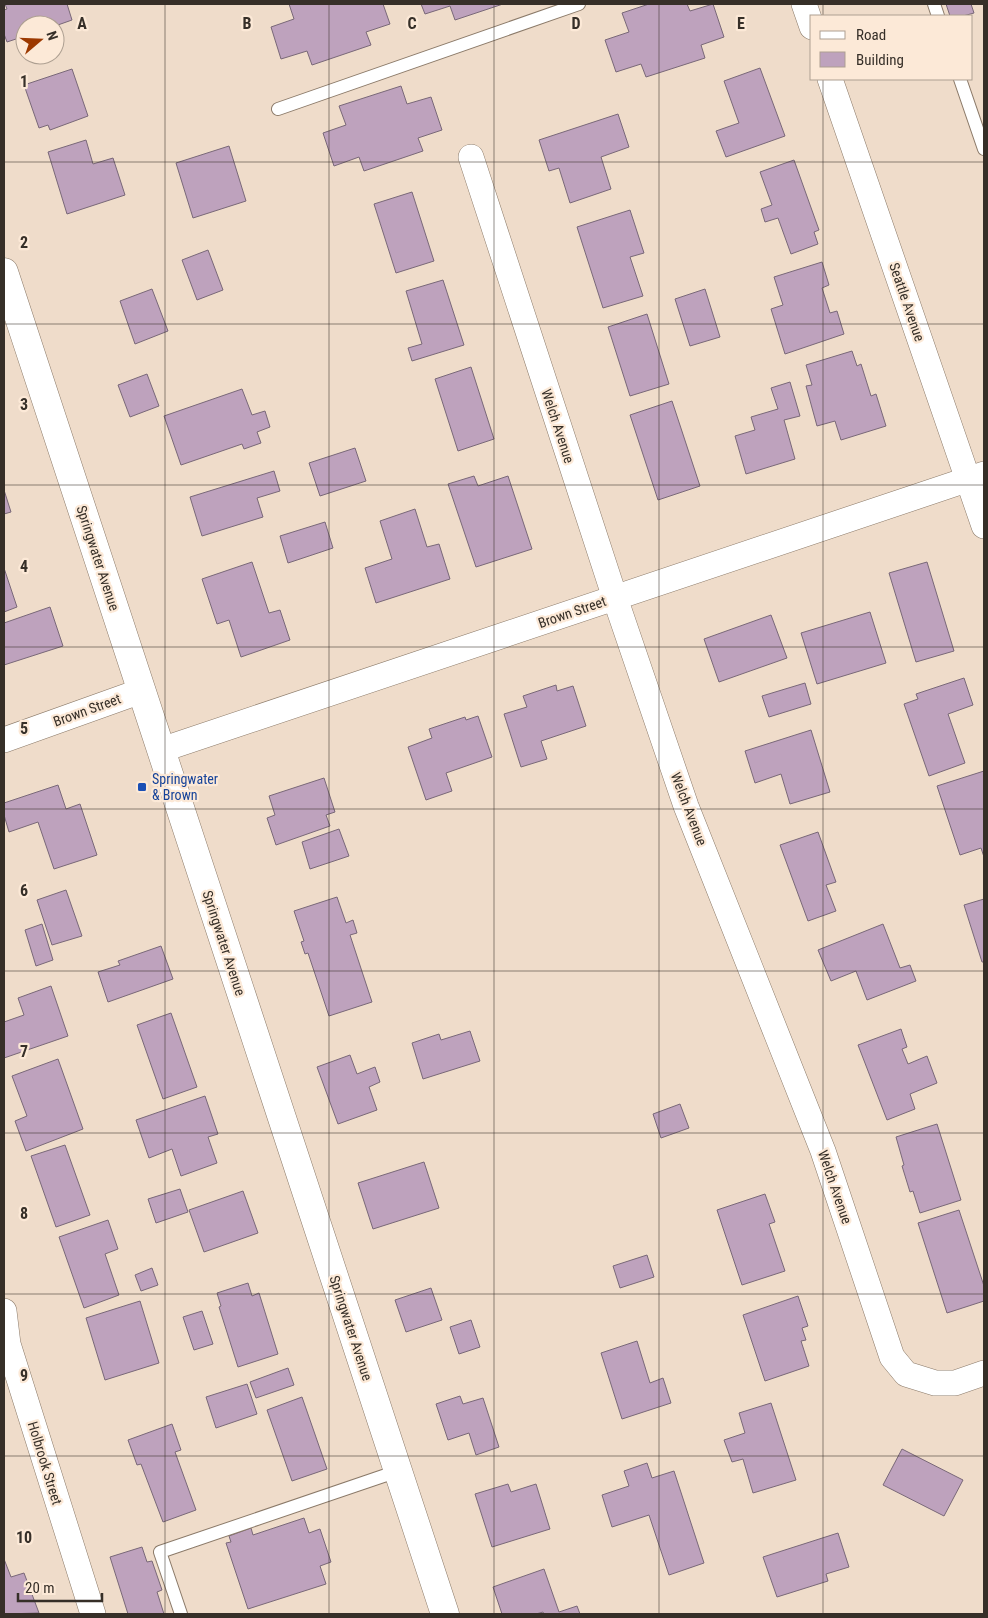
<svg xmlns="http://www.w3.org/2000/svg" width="988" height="1618" font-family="'Roboto Condensed',sans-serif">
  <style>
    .building { fill: #bea2bd; stroke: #796878 }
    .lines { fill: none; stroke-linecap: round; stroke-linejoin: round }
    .service-casing { stroke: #8b7a69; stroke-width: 14 }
    .minor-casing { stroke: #8b7a69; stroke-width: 26 }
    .tertiary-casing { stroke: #8b7a69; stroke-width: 29 }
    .service { stroke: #fff; stroke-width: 12 }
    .minor { stroke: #fff; stroke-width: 25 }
    .tertiary { stroke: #fff; stroke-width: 28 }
    .grid { fill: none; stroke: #362f28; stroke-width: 1; stroke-opacity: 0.55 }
    .transit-dot { fill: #1a4fb4; stroke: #fce9d7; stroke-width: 2 }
    .labels { text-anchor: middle; stroke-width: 4.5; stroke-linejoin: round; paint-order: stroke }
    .street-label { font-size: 14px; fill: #362f28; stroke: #fce9d7 }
    .transit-label { font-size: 14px; fill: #164399; stroke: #fce9d7; text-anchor: start }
    .grid-label { font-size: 16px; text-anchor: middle; font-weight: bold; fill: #362f28; stroke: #fce9d7; stroke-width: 4.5; stroke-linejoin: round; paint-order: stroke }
  </style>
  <rect width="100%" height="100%" fill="#efdcca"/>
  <path class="building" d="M5,4H67L72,20L55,26L25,25V36L7,42L4,34V10L7,9Z
    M289,4H383L390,24L366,32L371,45L312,65L307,51L281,59L271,27L294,19Z
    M421,4H503L455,20L450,6L425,14Z
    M649,4H687L690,11L713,4L724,37L701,45L705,58L646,77L641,64L616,72L605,40L629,32L622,13Z
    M946,4H971L974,13L963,16H950Z
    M760,68L785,136L726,157L716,131L739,123L724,81Z
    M72,69L88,116L50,130L48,125L39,128L24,85Z
    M401,86L407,104L431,97L442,130L418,138L423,151L364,171L359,157L334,166L323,133L346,125L339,106Z
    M618,114L629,147L601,157L611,189L570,203L559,168L549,171L539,140Z
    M86,140L93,164L113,158L125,195L67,214L48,152Z
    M229,146L246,201L193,218L176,163Z
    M794,160L819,230L814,232L818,244L791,254L778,218L765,222L761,209L772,205L760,172Z
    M412,192L434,261L396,273L374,204Z
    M630,210L644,253L630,257L643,296L603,308L577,227Z
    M208,250L223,290L197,300L182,260Z
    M822,262L829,285L822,288L830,313L837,311L844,334L785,354L771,309L783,305L774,277Z
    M443,280L464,345L412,361L408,348L422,344L406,291Z
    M152,289L168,331L135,344L120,301Z
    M705,289L720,337L690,346L675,299Z
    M647,314L669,384L630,396L608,327Z
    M852,351L857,366L861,364L871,396L876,394L886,426L841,440L835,421L817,426L806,386L812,385L806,365Z
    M471,367L494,439L458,451L435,379Z
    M147,374L159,406L130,417L118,385Z
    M790,382L800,416L784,420L795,459L746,474L735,436L755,430L751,417L778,409L771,388Z
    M242,389L252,415L265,411L270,427L257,432L261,443L244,449L242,444L181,465L164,416Z
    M672,401L700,486L658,500L630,415Z
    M355,448L366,481L320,496L309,463Z
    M274,471L280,491L257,498L263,517L202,536L190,497Z
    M474,476L478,486L508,476L532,549L476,567L448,484Z
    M4,490L11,512L4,514Z
    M415,509L427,547L439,544L450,579L376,603L365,568L392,559L380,521Z
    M325,522L333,548L288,563L280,536Z
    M252,562L269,613L280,610L290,640L241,657L229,620L217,624L202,579Z
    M927,562L954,651L916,662L889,573Z
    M4,568L17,607L4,612Z
    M50,607L63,646L4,665V623Z
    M870,612L886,663L817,684L801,633Z
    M771,615L787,658L719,682L704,639Z
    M964,678L973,705L948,714L965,763L929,776L904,704L918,699L916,694Z
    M805,683L811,704L769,717L762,696Z
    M556,685L557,691L573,686L586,726L541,741L547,759L521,767L504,714L527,707L523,696Z
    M478,716L492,757L446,773L452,791L426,800L408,747L432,738L429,729L465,717L466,720Z
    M811,730L830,792L790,804L781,774L755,783L745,751Z
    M984,771V857L981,848L960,855L937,786Z
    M324,778L335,812L326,815L330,826L276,845L267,818L275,815L269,796Z
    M58,785L66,809L80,804L97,855L54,869L38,822L9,832L4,815V803Z
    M339,829L349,856L310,869L302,842Z
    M818,832L836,882L826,885L836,911L808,921L780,845Z
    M66,890L82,936L52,945L37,900Z
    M337,897L346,923L353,920L357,933L350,935L372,1002L329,1016L308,953L305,954L301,942L304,941L294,911Z
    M984,899V962H982L964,905Z
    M42,924L53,960L36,966L25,930Z
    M883,924L900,968L910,965L916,981L867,1000L856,971L831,981L818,950Z
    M161,946L173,979L108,1002L98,972L120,965L118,961Z
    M51,986L68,1036L4,1058V1022L24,1015L18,998Z
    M171,1013L197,1087L163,1099L137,1025Z
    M901,1029L907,1047L902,1049L908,1064L927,1056L937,1083L910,1094L915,1109L887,1120L858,1045Z
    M470,1031L480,1061L423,1079L412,1043L439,1034L441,1040Z
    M350,1055L357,1074L375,1067L380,1082L369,1087L377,1110L338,1124L317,1067Z
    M58,1059L83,1129L26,1151L15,1121L27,1116L12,1076Z
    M205,1096L218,1134L208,1137L217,1163L181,1176L172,1149L149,1158L136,1120Z
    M680,1104L689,1128L661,1138L653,1114Z
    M937,1124L961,1200L920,1213L913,1191L910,1192L902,1166L904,1165L896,1137Z
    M65,1145L90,1215L56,1227L31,1156Z
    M424,1162L439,1208L373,1229L358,1183Z
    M180,1189L188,1212L156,1223L148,1199Z
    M243,1191L258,1233L204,1252L189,1210Z
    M765,1194L775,1222L769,1224L785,1271L742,1285L717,1210Z
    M959,1210L984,1286V1301L947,1313L918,1223Z
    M108,1220L118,1249L105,1254L119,1295L84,1308L59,1237Z
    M647,1255L654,1277L620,1288L613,1266Z
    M152,1268L158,1285L141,1291L135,1275Z
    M248,1283L252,1296L259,1293L278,1354L238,1367L219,1307L221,1306L217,1293Z
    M431,1288L442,1320L406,1332L395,1300Z
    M798,1296L808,1326L802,1328L806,1340L801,1341L809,1366L765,1381L743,1315Z
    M140,1301L159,1363L105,1380L86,1318Z
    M202,1311L213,1344L194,1350L183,1317Z
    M471,1320L480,1347L459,1354L450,1327Z
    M637,1341L650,1383L663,1378L671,1403L622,1419L601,1353Z
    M288,1368L294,1385L256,1398L250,1382Z
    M247,1384L257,1414L216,1428L206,1397Z
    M460,1396L463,1404L483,1398L499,1447L476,1455L469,1433L448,1440L436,1404Z
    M302,1397L327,1469L292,1481L267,1410Z
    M771,1403L796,1480L753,1493L743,1459L732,1462L724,1440L745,1433L739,1413Z
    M172,1424L181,1450L175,1452L196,1510L163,1522L141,1464L137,1465L128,1440Z
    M902,1449L963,1480L944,1516L883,1485Z
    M647,1463L652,1478L674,1471L704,1563L669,1575L649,1515L612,1527L602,1495L629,1486L624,1471Z
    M508,1484L511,1492L536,1484L550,1529L492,1547L475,1494Z
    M304,1518L309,1533L320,1529L331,1562L320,1566L326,1584L248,1609L226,1543L231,1542L229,1536L251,1528L253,1535Z
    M838,1533L849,1567L826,1574L828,1581L777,1597L763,1557Z
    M142,1547L147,1562L152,1561L162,1590L157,1592L164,1614H128L110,1557Z
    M4,1559L11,1577L24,1573L39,1613L4,1614Z
    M544,1569L559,1612L577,1606L580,1614H544L543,1612L536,1614H502L493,1587Z"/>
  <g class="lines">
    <g class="service-casing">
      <path id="service" d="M934,4L938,16
        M960,79L984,149
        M278,109L579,4
        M181,1614L160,1552L398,1471"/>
    </g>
    <g class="minor-casing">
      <path id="minor" d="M804,4L812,27
        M830,79L984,526
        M471,157L615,598L686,806L823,1151L892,1357L906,1374L935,1383H955L984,1373
        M4,740L141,691
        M161,750L984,474
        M4,1311L8,1344L93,1614"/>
    </g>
    <g class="tertiary-casing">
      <path id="tertiary" d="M4,272L445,1614"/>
    </g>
    <use href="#service" class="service"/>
    <use href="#minor" class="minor"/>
    <use href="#tertiary" class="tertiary"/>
  </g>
  <path class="grid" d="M165,4V1614M329,4V1614M494,4V1614M659,4V1614M823,4V16M823,79V1614M4,162H984M4,324H984M4,485H984M4,647H984M4,809H984M4,971H984M4,1133H984M4,1294H984M4,1456H984"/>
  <rect class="transit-dot" x="137" y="782" width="10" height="10" rx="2.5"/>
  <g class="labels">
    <g class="street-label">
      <text transform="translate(907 302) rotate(71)" y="5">Seattle Avenue</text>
      <text transform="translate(558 426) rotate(72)" y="5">Welch Avenue</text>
      <text transform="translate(98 558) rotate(72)" y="5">Springwater Avenue</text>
      <text transform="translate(572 612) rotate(-19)" y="5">Brown Street</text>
      <text transform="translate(87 710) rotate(-20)" y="5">Brown Street</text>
      <text transform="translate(689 809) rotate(69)" y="5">Welch Avenue</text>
      <text transform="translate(224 943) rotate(72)" y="5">Springwater Avenue</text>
      <text transform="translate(835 1187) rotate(71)" y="5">Welch Avenue</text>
      <text transform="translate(351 1328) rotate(72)" y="5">Springwater Avenue</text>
      <text transform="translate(45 1463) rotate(73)" y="5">Holbrook Street</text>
    </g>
    <g class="transit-label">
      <text x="152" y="784">Springwater<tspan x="152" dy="16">&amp; Brown</tspan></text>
    </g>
  </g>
  <g class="grid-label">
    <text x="82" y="29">A</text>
    <text x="247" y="29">B</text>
    <text x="412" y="29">C</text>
    <text x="576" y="29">D</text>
    <text x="741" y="29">E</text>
    <text x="24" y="87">1</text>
    <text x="24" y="248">2</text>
    <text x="24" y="410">3</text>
    <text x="24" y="572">4</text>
    <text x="24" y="734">5</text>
    <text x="24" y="896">6</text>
    <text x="24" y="1057">7</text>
    <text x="24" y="1219">8</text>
    <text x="24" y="1381">9</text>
    <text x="24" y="1543">10</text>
  </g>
  <rect width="988" height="1618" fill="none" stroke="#362f28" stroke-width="10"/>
  <rect x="810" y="15" width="162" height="65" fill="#fce9d7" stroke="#ad9f91"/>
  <rect x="820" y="31" width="25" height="8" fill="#ffffff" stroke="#ad9f91"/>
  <text x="856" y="40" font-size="15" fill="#362f28">Road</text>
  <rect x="820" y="52" width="25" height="15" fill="#bea2bd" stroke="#ad9f91"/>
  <text x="856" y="65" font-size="15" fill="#362f28">Building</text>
  <g transform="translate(40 40) rotate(71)"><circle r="24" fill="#fce9d7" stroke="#ad9f91"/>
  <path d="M0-4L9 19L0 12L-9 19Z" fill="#9c3900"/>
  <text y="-8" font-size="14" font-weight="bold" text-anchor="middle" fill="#362f28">N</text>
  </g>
  <path d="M18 1593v8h84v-8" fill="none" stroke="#362f28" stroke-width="2.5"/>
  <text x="25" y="1593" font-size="15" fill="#362f28" stroke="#fce9d7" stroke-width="4" paint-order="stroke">20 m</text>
</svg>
